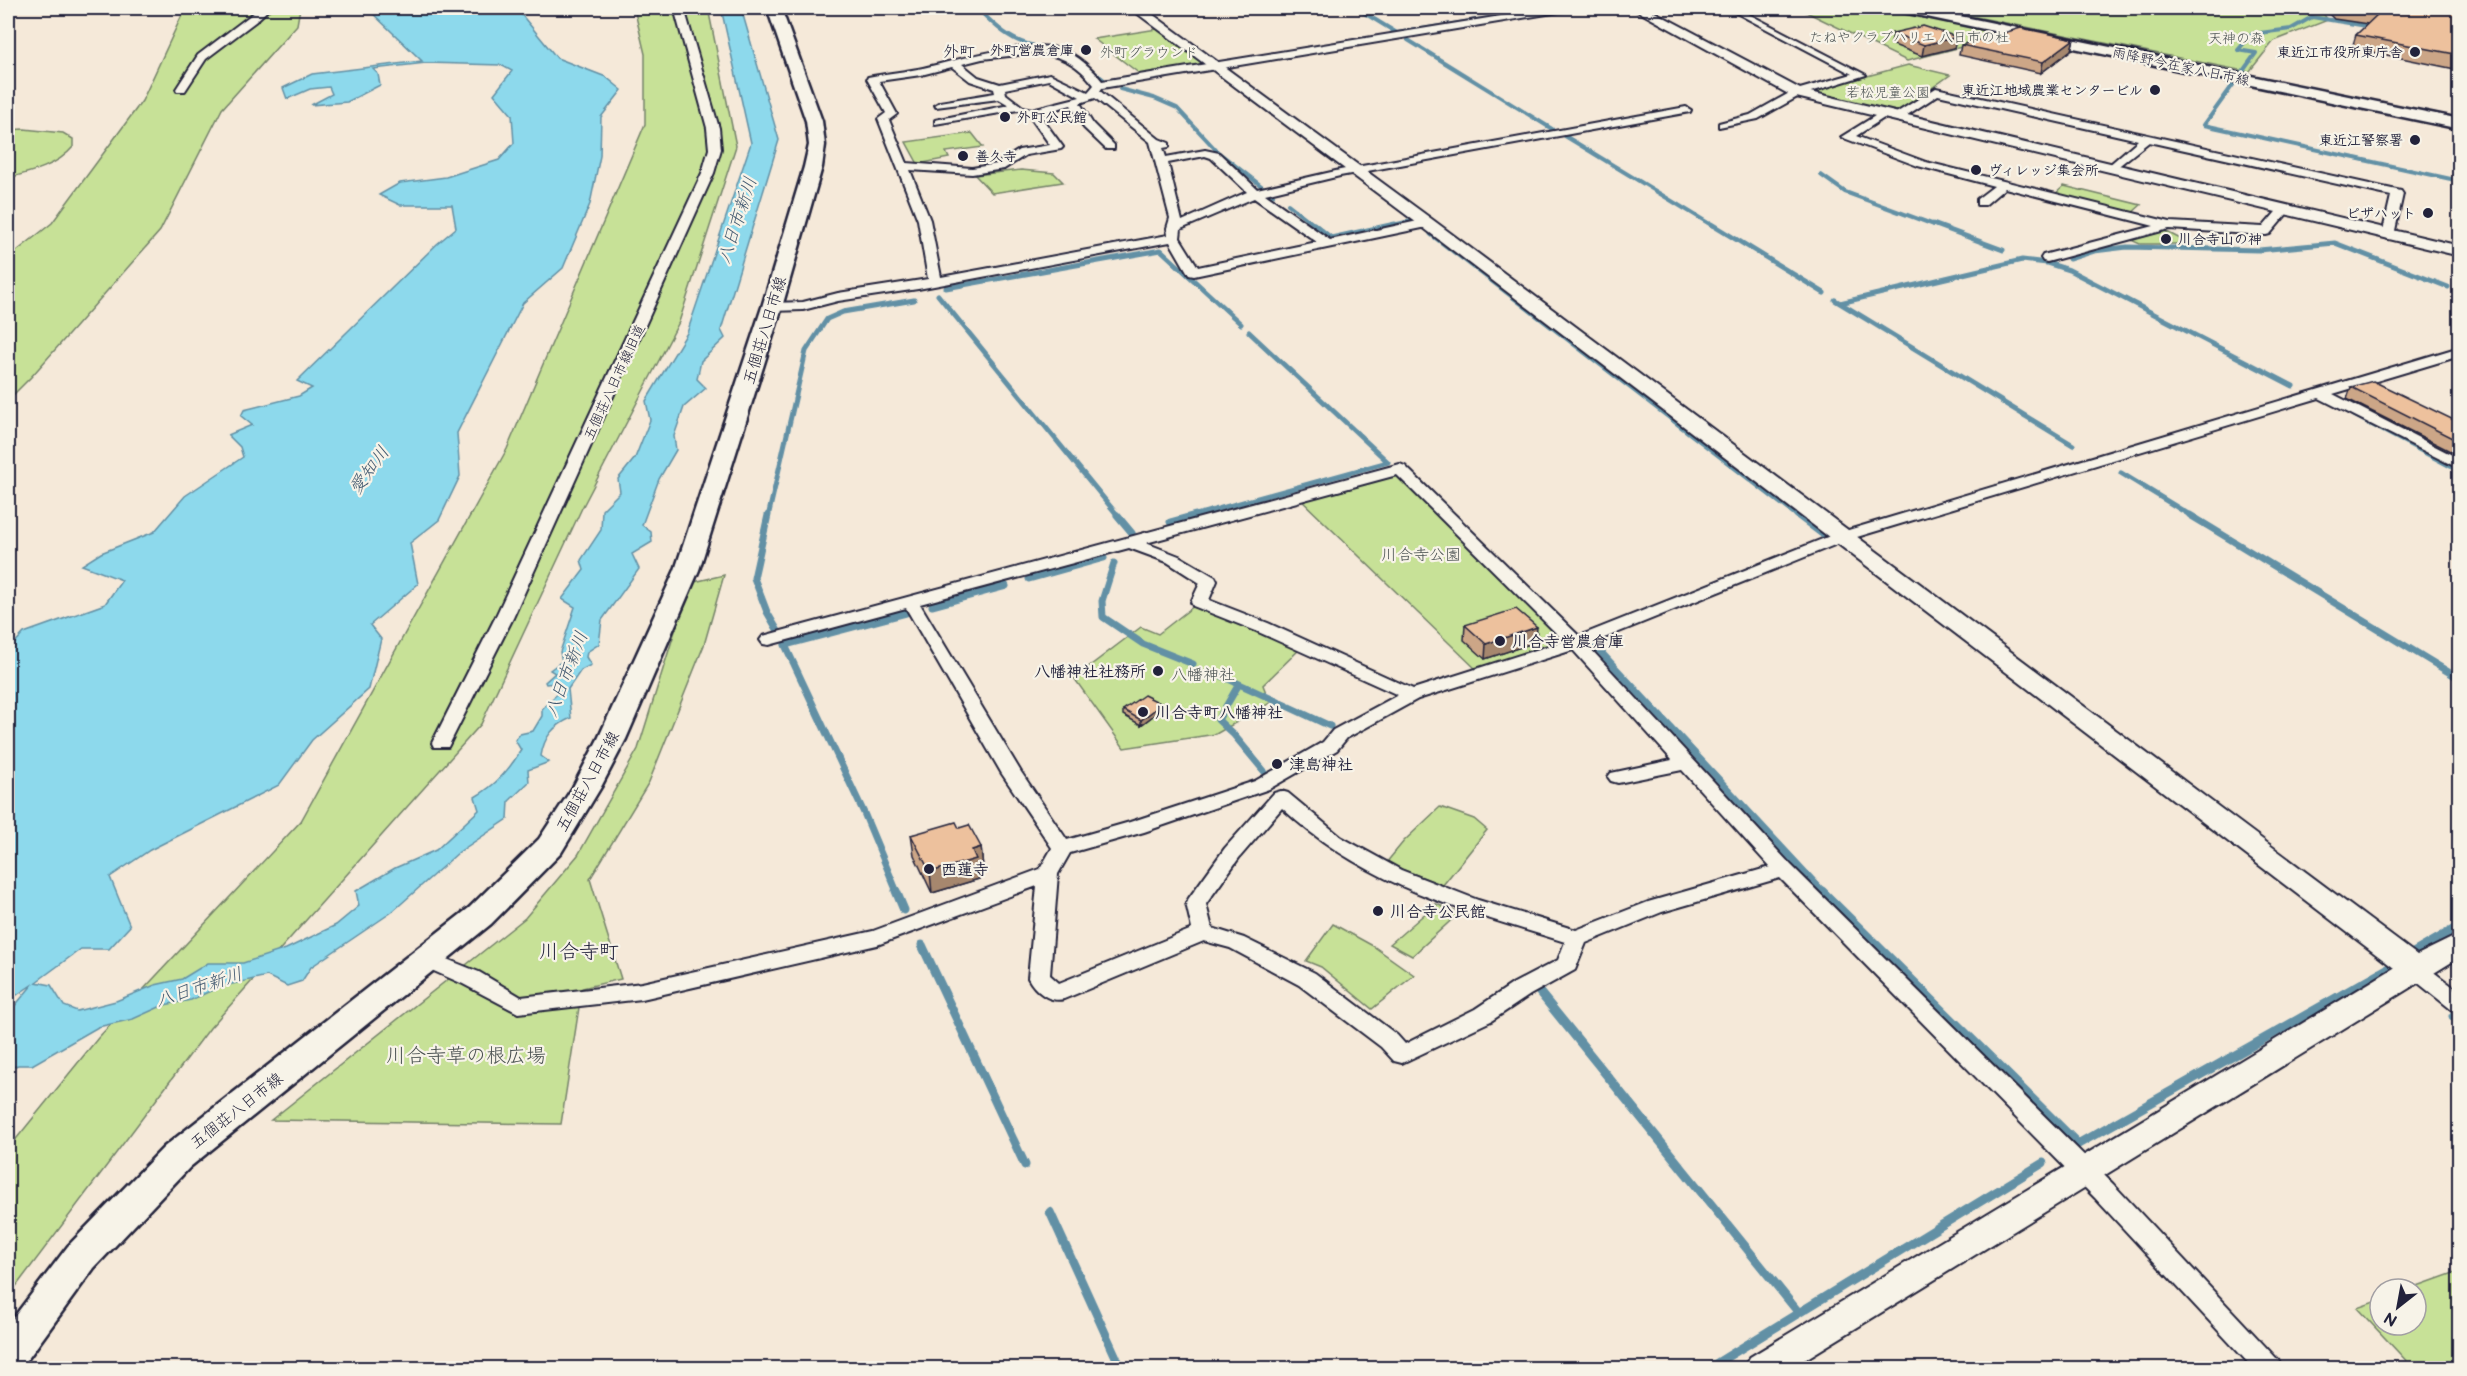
<svg xmlns="http://www.w3.org/2000/svg" width="2467" height="1376" font-family="'Balsamiq Sans','Klee One',sans-serif">
  <style>
    .green { fill: #c7e197; stroke: #748269; stroke-width: 1.5 }
    .water { fill: #8dd9ec; stroke: #6290a5; stroke-width: 1.5 }
    .lines { fill: none; stroke-linecap: round; stroke-linejoin: round }
    .stream-far3 { stroke: #6290a5; stroke-width: 4 }
    .stream-far2 { stroke: #6290a5; stroke-width: 5 }
    .stream-far1 { stroke: #6290a5; stroke-width: 7 }
    .stream { stroke: #6290a5; stroke-width: 9 }
    .minor-casing { stroke: #22223b; stroke-width: 4 }
    .tertiary-casing { stroke: #22223b; stroke-width: 4 }
    .secondary-casing { stroke: #22223b; stroke-width: 5 }
    .minor { fill: #f7f3e8; fill-rule: evenodd }
    .tertiary { fill: #f7f3e8; fill-rule: evenodd }
    .secondary { fill: #f7f3e8; fill-rule: evenodd }
    .wall { fill: #cca687; stroke: #22223b; stroke-width: 1.5 }
    .shaded-wall { fill: #a6876e; stroke: #22223b; stroke-width: 1.5 }
    .building { fill: #edc19d; stroke: #22223b; stroke-width: 1.5 }
    .poi-dot { fill: #22223b; stroke: #f7f3e8; stroke-width: 2 }
    .labels { text-anchor: middle; stroke-width: 4.5; stroke-linejoin: round; paint-order: stroke }
    .far-park-label { font-size: 14px; fill: #4b5252; stroke: #f7f3e8 }
    .far-poi-label { font-size: 14px; font-weight: bold; fill: #22223b; stroke: #f7f3e8; text-anchor: end }
    .far-street-label { font-size: 14px; fill: #22223b; stroke: #f7f3e8 }
    .far-quarter-label { font-size: 16px; fill: #22223b; stroke: #f7f3e8 }
    .street-label { font-size: 16px; fill: #22223b; stroke: #f7f3e8 }
    .park-label { font-size: 16px; fill: #4b5252; stroke: #f7f3e8 }
    .poi-label { font-size: 16px; font-weight: bold; fill: #22223b; stroke: #f7f3e8; text-anchor: start }
    .water-label { font-size: 18px; font-style: italic; fill: #425970; stroke: #f7f3e8 }
    .quarter-label { font-size: 20px; fill: #22223b; stroke: #f7f3e8 }
    .near-park-label { font-size: 20px; fill: #4b5252; stroke: #f7f3e8 }
  </style>
  <rect width="100%" height="100%" fill="#f5e9d9"/>
  <filter id="ink" filterUnits="userSpaceOnUse"><feTurbulence type="fractalNoise" baseFrequency=".0167" numOctaves="2"/><feDisplacementMap in="SourceGraphic" scale="12" xChannelSelector="R" yChannelSelector="G"/><feConvolveMatrix kernelMatrix="1 2 1 2 8 2 1 2 1" color-interpolation-filters="sRGB"/></filter>
  <g filter="url(#ink)">
    <path class="green" d="M183,8H300L297,25L222,109L160,231L31,377L8,400V258L52,223L142,101L182,15Z
      M634,8H708L736,146L679,322L582,508L481,724L210,1028L8,1297V1149L98,1038L301,821L507,449L645,124V54Z
      M1798,8H1883L2012,34L1907,61Z
      M1931,8H2319L2328,20L2274,41L2249,72Z
      M1157,29L1205,65L1140,74L1094,39Z
      M1908,65L1950,75L1894,115L1804,93Z
      M24,129L63,133L73,139V147C57,166 32,172 8,178V130Z
      M972,133L983,147L946,152L949,158L918,164L906,142Z
      M1021,170L1054,173L1063,182L992,193L975,175Z
      M2064,186L2141,205L2132,213L2055,194Z
      M2165,231L2190,244H2140L2131,240Z
      M1400,469L1576,643L1480,673L1298,497Z
      M724,575L704,645L649,782L590,879L621,979L582,988L561,1124L271,1120L525,918L578,855L638,749L690,583Z
      M1199,602L1308,641L1263,685L1270,703L1216,734L1124,748L1074,678L1141,627L1158,634Z
      M1440,807L1474,819L1487,830L1443,885L1386,863L1404,841Z
      M1436,904L1459,913L1412,956L1390,944Z
      M1333,924L1373,946L1414,975L1372,1009L1321,967L1306,961Z
      M2459,1271V1368H2413L2357,1308L2380,1300V1325H2416V1289H2409Z"/>
    <path class="water" d="M367,8H516L557,58L606,77L622,90L601,117L600,156L590,204L563,268L523,303L457,433L460,476L439,520L410,543L418,584L370,625L381,639L369,689L312,740L279,785L150,850L110,877L130,926L109,949H81L36,982L51,985L64,1006L77,1011L116,1001L155,985L182,979L208,963H243L286,949L336,925L359,906L356,891L395,868L436,850L479,810L475,797C496,785 509,770 521,750L515,740L520,734L533,731L542,716V709L557,694L556,683L546,684L545,682L555,673L550,670L562,661L560,652L575,607L562,599L584,570L581,560L601,530L602,510L620,492L618,479L635,458L650,420L646,401L687,333L751,143L721,8H741L779,140L721,330L725,338L701,361L697,379L706,388L684,407L674,436L676,450L659,479L642,525L651,532L652,542L632,554L639,569L602,620L599,644L587,652L586,657L591,665L581,670L568,689L571,718C553,726 544,737 541,756L549,762L528,770L529,782L509,801L508,819L459,852L392,912L311,967L302,981L287,986L267,976L219,987L191,1000L164,1005L133,1019L98,1027L32,1065H18L8,1069V1014L33,984L8,1001V650L24,633L105,604L122,580L82,565L101,553L154,532L185,496L243,457L240,447L228,435L252,425L241,416L244,410L299,396L312,388L297,381L437,244L456,228L452,205H400L379,195L400,183L446,177L499,160L514,143L512,115L494,94L512,71L501,65L426,63L373,69L378,74L380,85L347,102L311,105L332,94L329,87L310,89L287,99L283,88L312,74L422,61Z"/>
    <g class="lines">
      <path class="stream-far3" d="M977,8C994,25 1011,42 1035,46C1052,49 1060,46 1075,57
        M1356,8L1397,33L1550,8
        M2309,8L2313,11L2312,17
        M2373,27L2312,17L2291,29L2252,34L2238,50L2256,53L2204,125L2460,181
        M1408,40L1552,129
        M1089,68L1103,79
        M1120,89L1154,98L1177,108L1218,152L1273,195
        M1565,136L1713,226
        M1821,175L1845,192L1937,226
        M1288,204L1316,226
        M1388,226L1411,221"/>
      <path class="stream-far2" d="M1314,224L1331,238L1395,224
        M1711,224L1824,293
        M1933,224L2003,250
        M1431,234L1799,517
        M2069,259L2094,251L2127,247L2259,250L2335,243L2448,287
        M946,288L1161,250L1241,324
        M938,295L1119,517
        M1835,300L2073,445
        M1840,303L2022,260L2047,263L2069,270L2293,386
        M1249,332L1388,462
        M2354,415L2460,471
        M2121,473L2193,517
        M768,517L806,351L827,319L843,312L914,300
        M1189,517L1388,462"/>
      <path class="stream-far1" d="M768,515L754,578L767,612L778,631
        M1117,515L1132,533
        M1797,515L1822,534
        M2190,515L2460,679
        M1170,522L1195,515
        M1114,563L1102,601L1103,617L1143,644L1193,664
        M1029,579L1104,558
        M932,606L1006,586
        M1596,647L1823,892
        M1222,676L1330,726
        M1239,684L1218,720L1234,735L1264,771
        M897,892L864,813L785,645L906,613"/>
      <path class="stream" d="M896,891L904,910
        M1822,891L2078,1144L2389,968
        M922,945L1025,1165
        M2408,953L2410,955L2460,926
        M1537,989L1799,1313
        M2453,1016L2460,1021
        M1050,1212L1121,1368
        M1709,1368L2043,1163"/>
      <g class="minor-casing">
        <path id="minor" d="M260,8H270L255,22L206,59L185,91H177L176,89L198,55Z
          M674,8H684L719,128L721,149L714,173L513,618L450,743L448,747H434L432,743L495,618L702,173L709,149L707,128Z
          M1550,8H1570L1565,11L1102,88L1100,91L1159,139L1169,143V147L1163,148L1166,157L1205,150L1219,153L1257,189L1340,170L1686,107L1691,110L1690,112L1340,176L1265,194L1330,240L1427,219L1433,223L1427,227L1194,276L1189,275L1170,242L918,289L838,301L803,310L772,311L765,307L772,303L803,302L838,293L928,279L918,220L878,119L886,113L867,79L868,77C886,73 905,72 923,68C956,61 1031,37 1063,50C1077,55 1093,69 1102,81ZM1035,53C1061,55 1078,64 1094,85L1088,92L1050,74L1000,84L978,77L962,64L982,59ZM952,67L970,81L994,89L995,93L940,102L935,105L936,107L999,99L1009,105L935,120V124L1018,110L1028,114L1050,145L1019,150L997,164L972,168L907,163L889,120L897,114L879,81L921,75ZM1049,80L1080,97L1032,109L1023,107L1006,94L1005,89ZM1095,98L1150,142L1170,218L1167,228L1168,235L941,277L930,220L910,170L972,174L1004,169L1026,155L1061,149L1063,147L1039,114L1071,105L1084,128L1106,149H1114V145L1093,124L1080,103ZM1205,156L1211,158L1247,192L1182,221L1168,163ZM1254,198L1317,242L1198,267L1180,238L1181,229Z
          M1727,8H1737L1866,75L1801,95L1758,119L1719,127V123L1750,115L1793,91L1852,74Z
          M1936,88L2401,191L2403,194L2394,235L2388,239L2382,235L2391,196L2149,142L2111,172L2105,169L2107,167L2138,140L1938,95L1901,119H1893V115Z
          M1883,111L1887,112V116L1856,136L1926,162L2170,222L2263,227L2281,206L2285,205L2291,209L2270,234L2266,235L2169,229L2047,262L2043,261L2041,258L2043,255L2154,226L2005,188L1985,205H1977V199L1994,186L1918,166L1841,137Z
          M2460,347V356L2333,394L2460,459V469L2319,398L1847,540L1587,645L1791,865L2113,1184L2278,1360L2282,1368H2253L2095,1198L1780,878L1662,912L1586,943L1575,970L1530,995L1491,1021L1402,1063L1394,1061L1381,1047L1299,985L1230,948L1204,941L1064,999C1049,1003 1035,991 1028,978L1037,886L877,945L642,999L518,1013L463,984L418,964L415,959L418,954L426,951L434,954L479,972L521,997L642,983L873,931L1040,869L1052,848L1002,774L906,608L769,645L763,644L760,640L763,636L1400,464L1405,466L1579,636L1835,534ZM1397,475L1564,641L1413,689L1268,623L1209,600L1217,581L1215,577L1179,556L1146,543ZM1129,548L1167,562L1200,583L1191,602L1193,606L1256,631L1398,695L1333,730L1323,742L1255,781L1130,822L1067,840L1021,772L920,604ZM1573,650L1672,760L1611,773L1608,777L1611,781L1618,783L1682,770L1770,867L1648,902L1576,930L1478,900L1401,870L1341,837L1288,793L1281,791L1274,793L1225,848L1189,898L1186,903L1192,929L1059,983L1050,975L1058,874L1070,853L1144,832L1269,789L1337,750L1347,738L1418,699ZM1282,808C1366,886 1459,909 1565,942L1558,960L1514,983L1475,1009L1405,1044L1397,1035L1315,973L1244,938L1212,928L1206,904L1239,858Z
          M2415,961L2423,964L2460,992V1012L2452,1010L2407,974L2404,969L2407,964Z"/>
      </g>
      <g class="tertiary-casing">
        <path id="tertiary" d="M1130,8H1144L1433,220L2417,955L2460,934V957L1791,1368H1745L1750,1357L2394,968L1421,226Z
          M1632,8H1647L1802,90L2460,246V256L1792,96Z"/>
      </g>
      <g class="secondary-casing">
        <path id="secondary" d="M767,8H781L822,121L825,145L822,167L782,307L699,570L626,739L601,787L561,853L491,924L190,1167L94,1268L22,1367L8,1368V1325L68,1246L164,1147L469,908L539,839L573,787L598,739L675,570L762,307L804,167L809,145L806,121Z
          M1896,8H1921L2460,119V129L1903,12Z"/>
      </g>
      <use href="#minor" class="minor"/>
      <use href="#tertiary" class="tertiary"/>
      <use href="#secondary" class="secondary"/>
    </g>
    <path class="wall" d="M2323,8H2460V70L2352,48L2356,35L2368,24L2334,19Z
      M1893,33L1957,37L1954,48L1922,56L1891,44Z
      M2074,39L2071,50L2041,73L1959,55L1961,45Z
      M2351,387L2460,423V456L2347,399Z
      M1465,625L1536,642L1485,659L1464,640Z
      M1162,704V709L1141,725L1123,715V710Z
      M959,828L981,847L983,868L977,869L979,879L932,893L914,855L911,835Z"/>
    <path class="shaded-wall" d="M1957,37L1954,48L1922,56L1924,45Z
      M2074,39L2071,50L2041,73L2043,62Z
      M1537,627L1536,642L1485,659L1486,644Z
      M1162,704V709L1141,725V720Z
      M981,847L983,868L977,869L979,879L932,893L930,872L972,850Z"/>
    <path class="building" d="M2350,8H2460V55L2356,35L2380,12Z
      M1923,26L1957,37L1924,45L1893,33Z
      M2021,28L2074,39L2043,62L1961,45Z
      M2373,381L2460,423V442L2351,387Z
      M1516,609L1537,627L1486,644L1465,625Z
      M1144,695L1162,704L1141,720L1123,710Z
      M956,822L959,828L969,825L981,847L972,850L976,859L930,872L911,835Z"/>
  </g>
  <g class="poi-dot">
    <circle cx="1086" cy="50" r="6"/>
    <circle cx="2415" cy="52" r="6"/>
    <circle cx="2155" cy="90" r="6"/>
    <circle cx="1005" cy="117" r="6"/>
    <circle cx="2415" cy="140" r="6"/>
    <circle cx="963" cy="156" r="6"/>
    <circle cx="1976" cy="170" r="6"/>
    <circle cx="2428" cy="213" r="6"/>
    <circle cx="2166" cy="239" r="6"/>
    <circle cx="1500" cy="641" r="6"/>
    <circle cx="1158" cy="671" r="6"/>
    <circle cx="1143" cy="712" r="6"/>
    <circle cx="1277" cy="764" r="6"/>
    <circle cx="929" cy="869" r="6"/>
    <circle cx="1378" cy="911" r="6"/>
  </g>
  <g class="labels">
    <g class="far-park-label">
      <text x="1909" y="42">たねやクラブハリエ 八日市の杜</text>
      <text x="2236" y="43">天神の森</text>
      <text x="1149" y="57">外町グラウンド</text>
      <text x="1888" y="97">若松児童公園</text>
    </g>
    <g class="far-poi-label">
      <text x="1074" y="55">外町営農倉庫</text>
      <text x="2403" y="57">東近江市役所東庁舎</text>
      <text x="2143" y="95">東近江地域農業センタービル</text>
      <text x="1017" y="122" text-anchor="start">外町公民館</text>
      <text x="2403" y="145">東近江警察署</text>
      <text x="975" y="161" text-anchor="start">善久寺</text>
      <text x="1988" y="175" text-anchor="start">ヴィレッジ集会所</text>
      <text x="2416" y="218">ピザハット</text>
      <text x="2178" y="244" text-anchor="start">川合寺山の神</text>
    </g>
    <g class="far-street-label">
      <text transform="translate(2181 66) rotate(12)" y="5">雨降野今在家八日市線</text>
      <text transform="translate(614 382) rotate(-65)" y="5">五個荘八日市線旧道</text>
    </g>
    <g class="far-quarter-label">
      <text x="959" y="57">外町</text>
    </g>
    <g class="street-label">
      <text transform="translate(764 330) rotate(-73)" y="6">五個荘八日市線</text>
      <text transform="translate(587 781) rotate(-61)" y="6">五個荘八日市線</text>
      <text transform="translate(236 1110) rotate(-38)" y="6">五個荘八日市線</text>
    </g>
    <g class="park-label">
      <text x="1421" y="560">川合寺公園</text>
      <text x="1203" y="680">八幡神社</text>
    </g>
    <g class="poi-label">
      <text x="1512" y="647">川合寺営農倉庫</text>
      <text x="1146" y="677" text-anchor="end">八幡神社社務所</text>
      <text x="1155" y="718">川合寺町八幡神社</text>
      <text x="1289" y="770">津島神社</text>
      <text x="941" y="875">西蓮寺</text>
      <text x="1390" y="917">川合寺公民館</text>
    </g>
    <g class="water-label">
      <text transform="translate(737 220) rotate(-72)" y="6">八日市新川</text>
      <text transform="translate(369 470) rotate(-54)" y="6">愛知川</text>
      <text transform="translate(566 674) rotate(-69)" y="6">八日市新川</text>
      <text transform="translate(199 987) rotate(-18)" y="6">八日市新川</text>
    </g>
    <g class="quarter-label">
      <text x="579" y="958">川合寺町</text>
    </g>
    <g class="near-park-label">
      <text x="466" y="1062">川合寺草の根広場</text>
    </g>
  </g>
  <rect width="2467" height="1376" fill="none" stroke="#f7f3e8" stroke-width="30"/>
  <rect x="15" y="15" width="2437" height="1346" fill="none" stroke="#22223b" stroke-width="2" filter="url(#ink)"/>
  <g transform="translate(2398 1307) rotate(211)"><circle r="28" fill="#f7f3e8" stroke="#a29fa3" stroke-width="1.5"/>
  <path d="M0-4.5L10 22L0 15L-10 22Z" fill="#22223b"/>
  <text y="-9" font-size="16" font-weight="bold" text-anchor="middle" fill="#22223b">N</text>
  </g>
</svg>
